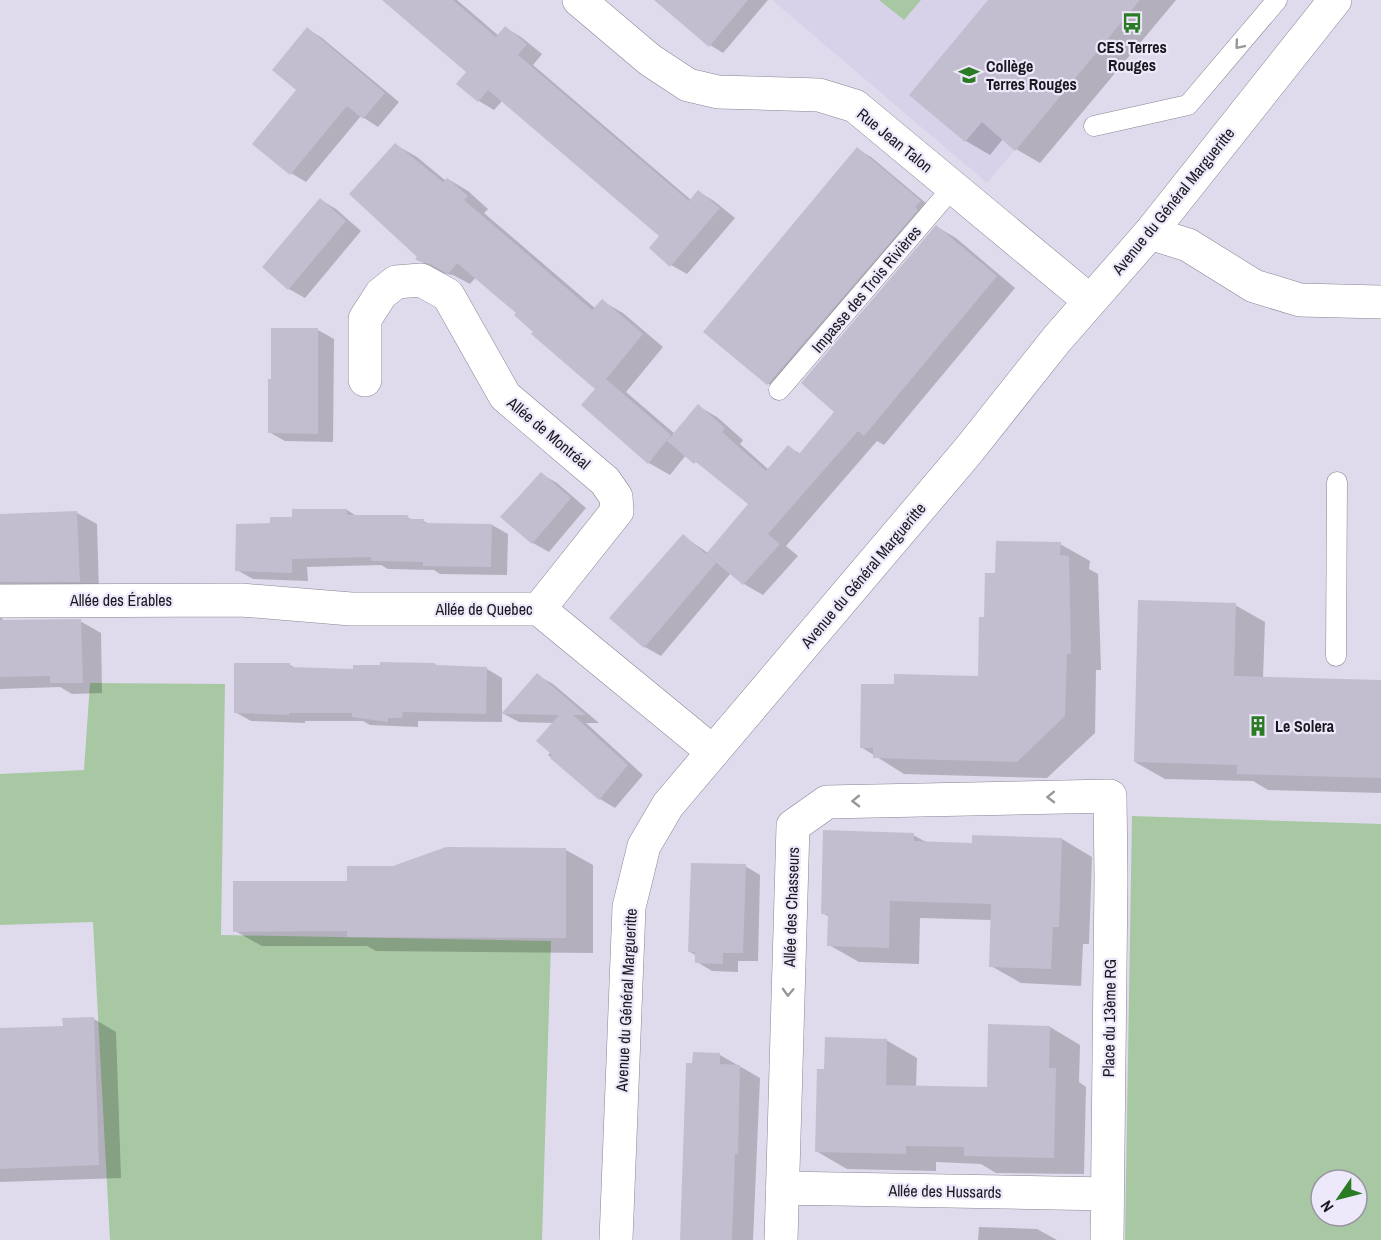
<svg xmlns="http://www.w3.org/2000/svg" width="1381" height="1240" font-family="'Archivo Narrow',sans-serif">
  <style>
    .built { fill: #d8d1ea }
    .green { fill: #a7c8a3; fill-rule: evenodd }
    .shadow { fill: #0003 }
    .building { fill: #c3becf }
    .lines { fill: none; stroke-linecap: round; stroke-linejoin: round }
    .lane-casing { stroke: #898494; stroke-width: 21 }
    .street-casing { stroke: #898494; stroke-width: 34 }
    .secondary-casing { stroke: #898494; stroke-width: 34 }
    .lane { stroke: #fff; stroke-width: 20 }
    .street { stroke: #fff; stroke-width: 33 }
    .secondary { stroke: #fff; stroke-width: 33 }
    .oneway { stroke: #98989a }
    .labels { text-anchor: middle; stroke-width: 4.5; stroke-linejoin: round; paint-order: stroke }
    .poi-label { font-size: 16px; font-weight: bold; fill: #1b191f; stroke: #ede8fa; text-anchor: start }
    .street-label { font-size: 16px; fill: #1b191f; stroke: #ede8fa }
  </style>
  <rect width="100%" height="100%" fill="#e0dbec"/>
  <path class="built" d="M772,0H1140L987,183Z"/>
  <path class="green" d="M879,0H921L904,20Z
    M90,683L225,684L221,935L551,941L542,1240H110L93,922L0,925V774L84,770Z
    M1132,816L1381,824V1240H1125ZM1321,1180H1357V1216H1321Z"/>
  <path class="shadow" d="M384,0H457L499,36L506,28L521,37L542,54L533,65L691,200L699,192L714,201L735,218L687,274L671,265L661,236L503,100L494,110L479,101L468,72Z
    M660,0H768L723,53L710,45Z
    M990,0H1176L1040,163L1016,149L1003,139L990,155L966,141Z
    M308,29L322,38L399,102L378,127L361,116L306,182L291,173L254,143L299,90Z
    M396,145L417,157L446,181L448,179L468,191L488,209L484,213L596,309L602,301L623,313L663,347L626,392L675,434L698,406L717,417L743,440L740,444L769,470L788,447L801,454L837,411L937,227L956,238L1015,288L884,445L877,441L786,546L798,556L763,595L744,584L731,573L661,656L645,647L612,617L683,536L708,553L750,504L712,473L686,455L670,475L649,463L598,388L518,313L476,277L470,284L453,275L440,273L419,260Z
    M857,149L871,157L933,209L781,391L767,383Z
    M321,200L336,209L361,231L305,298L289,289L264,267Z
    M318,330L334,339L333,442L285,441L269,432L273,380Z
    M541,474L557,483L586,508L549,552L533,543L502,517Z
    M347,510L358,517H407L413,520L423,521L430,524L492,525L508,534L507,575L440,574L434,570L388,569L381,565L307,567L308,581L253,579L237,570L271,525L293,518Z
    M77,513L97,524L99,593L1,614L3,621H80L101,633L102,693L72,694L60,687L0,689V515Z
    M1060,544L1090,561L1089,569L1098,574L1101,670H1096L1095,733L1047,778L904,774L861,747L895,686L979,678L985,619L997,575Z
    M1235,605L1265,622L1263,678L1381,682V793L1268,790L1253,781L1165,779L1135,762Z
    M435,664L439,667L487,669L502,678V722L418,721V727L370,725L363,721H305V723L251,721L235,712L290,665L297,669L355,671Z
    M537,675L553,684L599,723H586L643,775L615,808L600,799L548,755L551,752L554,723L519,722L504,714Z
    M913,835L928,843L973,844L1062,839L1092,857L1089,944H1083L1081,986L1021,983L991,966L992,920L920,918L919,964L859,962L829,945L830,917L822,913Z
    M566,850L593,865V953L376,951L367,946H262L235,931L348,883L394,867Z
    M745,866L760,875L758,961H738V972L712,971L697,962V956L690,952Z
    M94,1019L116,1032L121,1178L0,1182V1030L64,1027Z
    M1050,1027L1080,1045L1079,1082L1086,1087L1084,1174L996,1173L981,1164L936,1162V1171L847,1169L816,1151L826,1071L886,1040L917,1058L916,1087L988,1089Z
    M720,1055L760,1078L753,1240H682Z
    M979,1227L1037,1229L1057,1240H978Z"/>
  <path class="building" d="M382,0H453L496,37L505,26L527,44L518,55L689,201L698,190L720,208L670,267L649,248L659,236L488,90L478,102L456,84L466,72Z
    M654,0H748L709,47Z
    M988,0H1140L1015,151L982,122L965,142L909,95Z
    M307,27L385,93L363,119L347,106L290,175L252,144L296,90L272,70Z
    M395,143L443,182L447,178L468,196L464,200L592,310L602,299L643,334L606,379L671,435L648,464L581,405L595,389L531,334L533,332L514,315L516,313L457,263L448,274L430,264L418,261L415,259L417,257L349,194Z
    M857,147L921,201L915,207L918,210L767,385L703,332Z
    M320,198L346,221L288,290L262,267Z
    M936,225L997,276L864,436L858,431L768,534L780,544L743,585L706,554L748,504L696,462L694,464L667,441L698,404L725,428L722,432L766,471L788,445L799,454L834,412L801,383Z
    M271,328H318V434L268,433V379H271Z
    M541,472L571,498L532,544L500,517Z
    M292,509H347V515H408L407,519H424L423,523L492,524L491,567L423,566V562L371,561V557L292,559V573L235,571L236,524L270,523V517H292Z
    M77,511L80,582H0V514Z
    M683,534L716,563L644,648L609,618Z
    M996,541L1061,542L1060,555L1069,556L1071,654H1067L1065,716L1017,762L873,758V748H860L861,684H894V674L978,676L979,617H984L985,573H995Z
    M1138,600L1236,603L1234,676L1381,680V778L1237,774V765L1134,762Z
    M81,619L83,683H50V676L0,677V620Z
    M380,662L435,663V665L487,667L486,714L403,712L402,718H388V722L352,717V713H289V715L234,713V663H290V667L353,669V665H380Z
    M537,673L586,715H573L628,765L599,800L551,759V754L536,741L559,715L501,714Z
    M823,830L914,833V841L972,843V835L1062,838L1059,927H1053L1051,969L989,967L991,904L890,901L889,948L827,946L828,914H821Z
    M446,847L566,848V938L347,937V931L233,932V881H347V866H393Z
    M691,863L746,864L743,953H723V964L695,963V952H688Z
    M94,1017L99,1165L0,1169V1028L63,1026L62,1018Z
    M988,1024L1050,1026L1049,1068H1056L1054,1158L964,1156V1147L906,1146V1154L815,1152L817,1069H824L825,1037L887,1039L886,1085L987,1087Z
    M693,1052L720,1053V1064L740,1065L738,1154H735L732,1240H680L686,1063H692Z"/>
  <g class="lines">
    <g class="lane-casing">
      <path id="lane" d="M1094,126L1188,105L1277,0
        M779,390L953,187
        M1336,656L1337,482"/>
    </g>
    <g class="street-casing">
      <path id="street" d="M579,0L650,60L688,85L718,92L819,95L855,106L1090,301
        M1150,233L1188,245L1254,286L1300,300L1381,302
        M365,380V319L381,294L396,282L421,280L448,295L505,396L605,481L616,497L617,511L539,609
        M0,601L241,600L351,609H539L713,752
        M782,1188L1107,1194
        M781,1240L793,826L827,802L1110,796L1111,878L1107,1240"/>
    </g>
    <g class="secondary-casing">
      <path id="secondary" d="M616,1240L629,907L644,846L668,805L968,451L1057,339L1150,233L1335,0"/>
    </g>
    <use href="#lane" class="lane"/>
    <use href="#street" class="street"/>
    <use href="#secondary" class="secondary"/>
  </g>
  <defs><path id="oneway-chevron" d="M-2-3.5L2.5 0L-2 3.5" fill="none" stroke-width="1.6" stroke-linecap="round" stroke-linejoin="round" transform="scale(1.5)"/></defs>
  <g class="oneway">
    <use href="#oneway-chevron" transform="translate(1239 45) rotate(130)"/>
    <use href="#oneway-chevron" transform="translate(1051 797) rotate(179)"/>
    <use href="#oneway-chevron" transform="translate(856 801) rotate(179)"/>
    <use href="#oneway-chevron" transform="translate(788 992) rotate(92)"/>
  </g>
  <defs>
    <g id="bus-bare" transform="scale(1.62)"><path d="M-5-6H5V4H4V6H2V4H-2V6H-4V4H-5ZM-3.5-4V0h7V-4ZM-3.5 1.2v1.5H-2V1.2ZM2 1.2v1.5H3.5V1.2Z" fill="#2b7b25" stroke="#ede8fa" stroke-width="2.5" paint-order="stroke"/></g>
    <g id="school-bare" transform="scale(1.62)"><path d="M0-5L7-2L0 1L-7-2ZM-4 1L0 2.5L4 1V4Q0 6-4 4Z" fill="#2b7b25" stroke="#ede8fa" stroke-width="2.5" paint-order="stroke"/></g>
    <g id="building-bare" transform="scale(1.62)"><path d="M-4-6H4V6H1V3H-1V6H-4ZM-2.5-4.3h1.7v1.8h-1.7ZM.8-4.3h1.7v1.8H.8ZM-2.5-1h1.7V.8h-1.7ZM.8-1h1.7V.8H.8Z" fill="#2b7b25" stroke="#ede8fa" stroke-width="2.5" paint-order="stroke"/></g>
  </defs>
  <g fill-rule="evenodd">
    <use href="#bus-bare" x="1132" y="23"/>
    <use href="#school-bare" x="969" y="75"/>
    <use href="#building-bare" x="1258" y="726"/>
  </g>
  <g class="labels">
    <g class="poi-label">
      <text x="1132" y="53" text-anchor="middle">CES Terres<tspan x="1132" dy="18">Rouges</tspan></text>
      <text x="986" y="72">Collège<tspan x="986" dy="18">Terres Rouges</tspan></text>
      <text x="1275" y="732">Le Solera</text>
    </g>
    <g class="street-label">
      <text transform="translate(895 140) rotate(39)" y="6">Rue Jean Talon</text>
      <text transform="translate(1173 201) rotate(-51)" y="6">Avenue du Général Margueritte</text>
      <text transform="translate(866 289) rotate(-50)" y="6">Impasse des Trois Rivières</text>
      <text transform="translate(549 433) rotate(40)" y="6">Allée de Montréal</text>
      <text transform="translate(863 575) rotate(-50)" y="6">Avenue du Général Margueritte</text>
      <text x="121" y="606">Allée des Érables</text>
      <text x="484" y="615">Allée de Quebec</text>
      <text transform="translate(791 907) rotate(-88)" y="6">Allée des Chasseurs</text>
      <text transform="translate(626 1000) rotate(-87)" y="6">Avenue du Général Margueritte</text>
      <text transform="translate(1109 1018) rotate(-89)" y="6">Place du 13ème RG</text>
      <text transform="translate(945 1191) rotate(1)" y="6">Allée des Hussards</text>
    </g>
  </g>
  <g transform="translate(1339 1198) rotate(235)"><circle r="28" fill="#ede8fa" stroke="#9995a2" stroke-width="1.5"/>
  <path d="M0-4.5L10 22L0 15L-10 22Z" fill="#2b7b25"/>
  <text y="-9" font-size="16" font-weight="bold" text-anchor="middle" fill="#1b191f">N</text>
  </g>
</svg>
